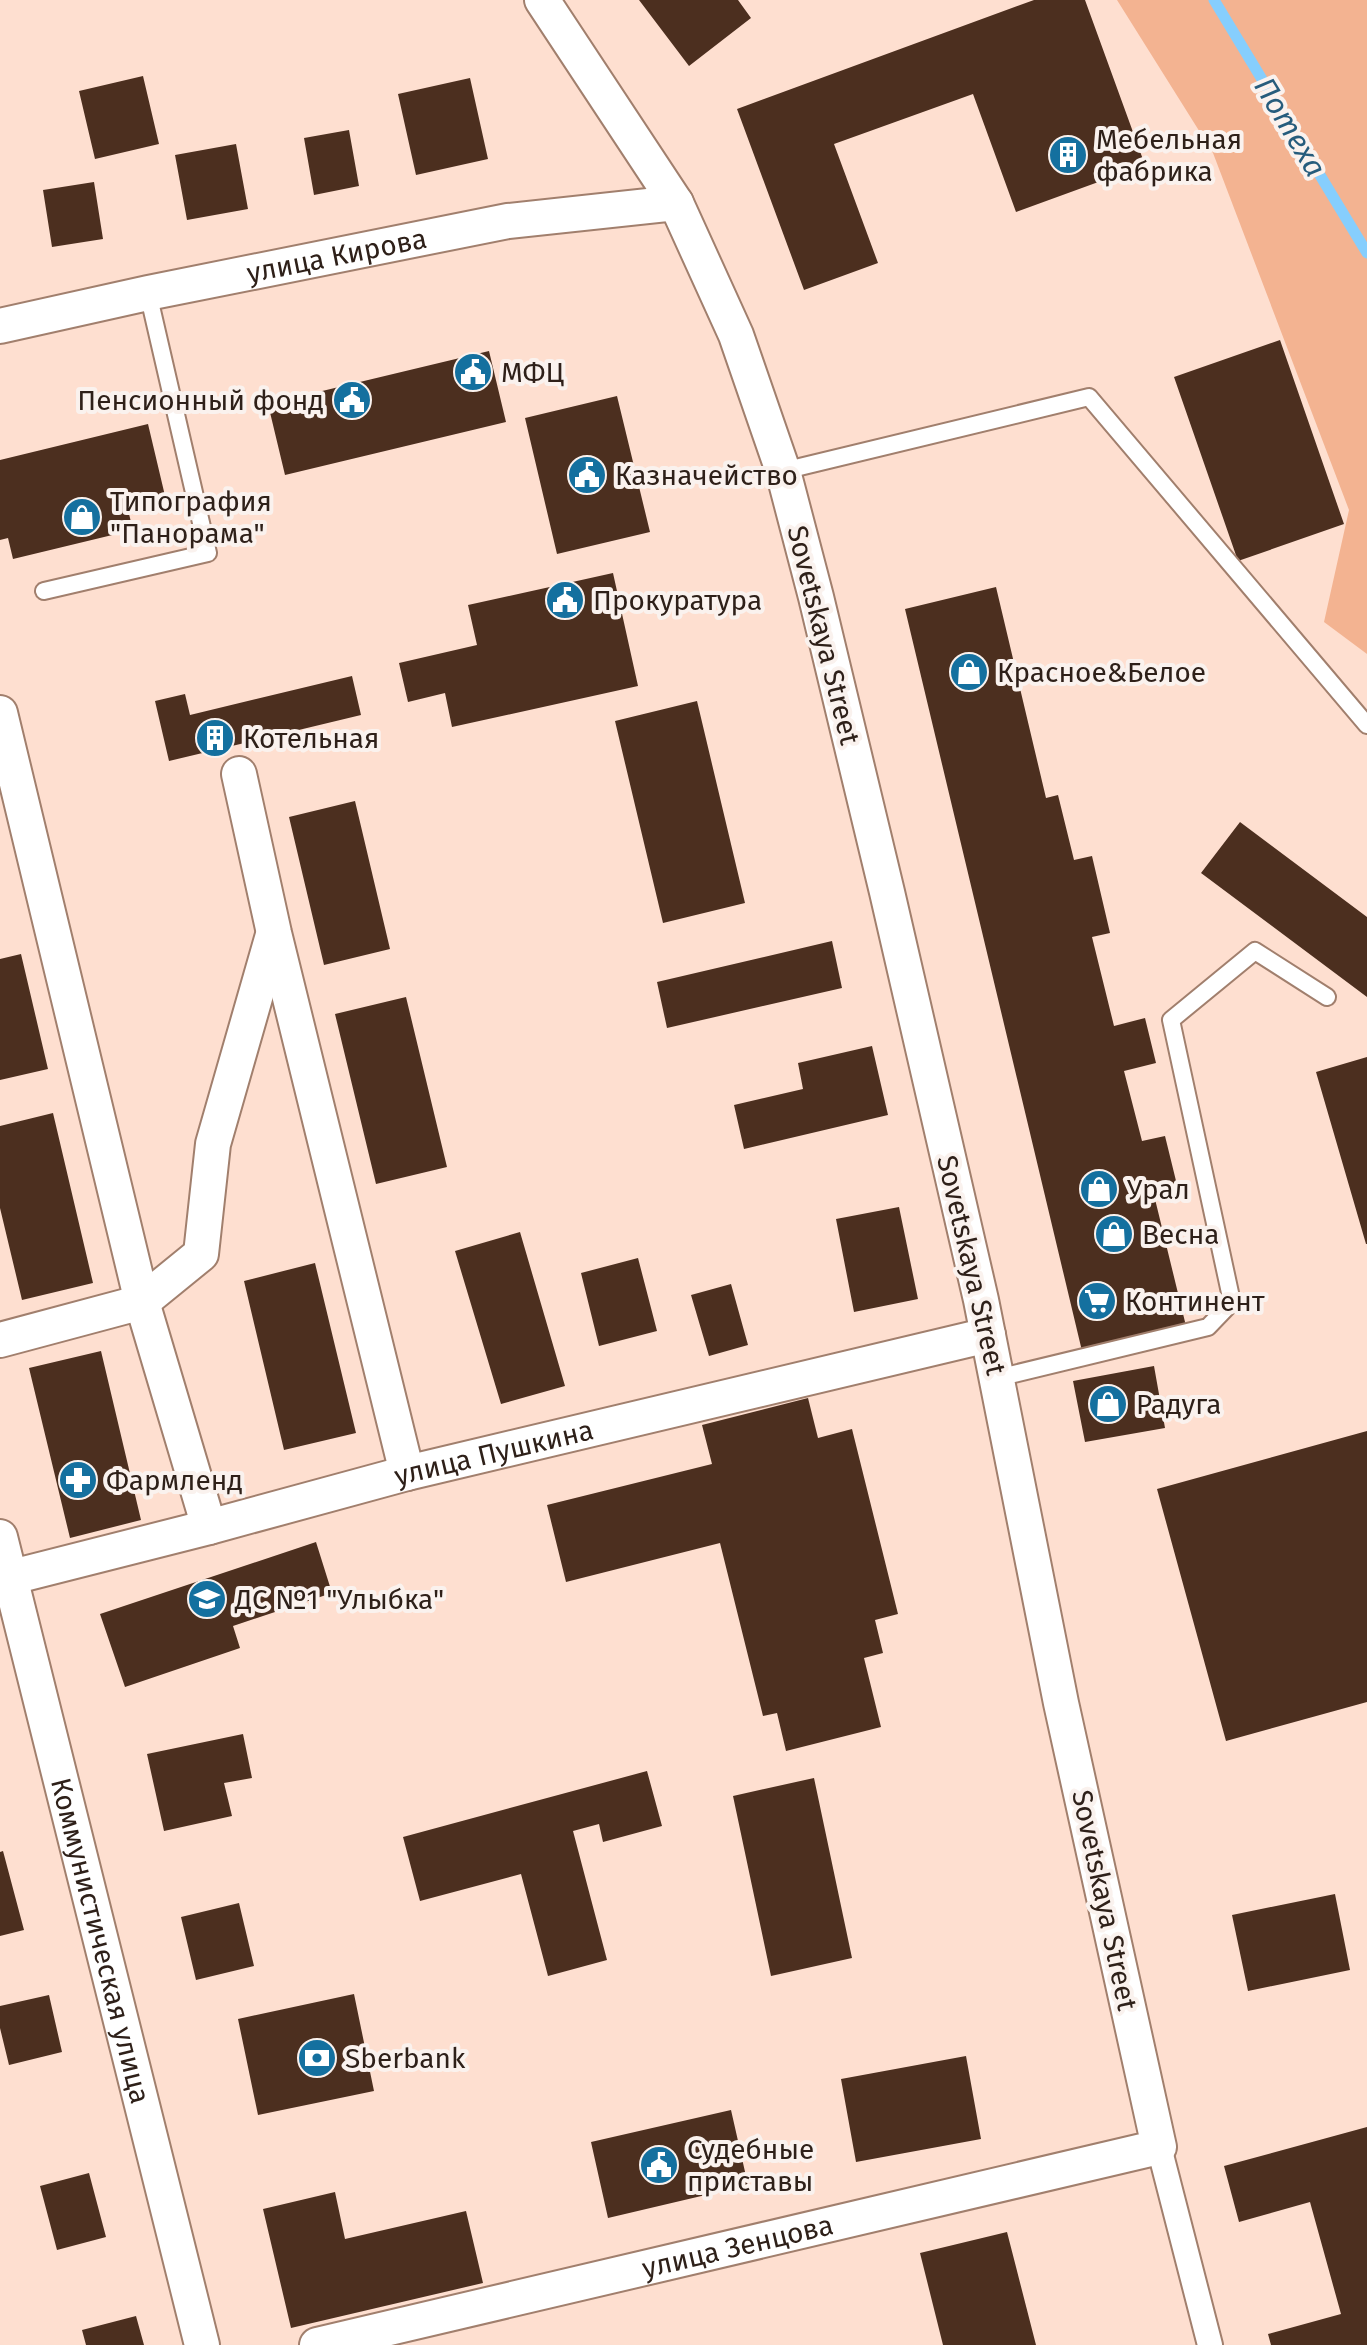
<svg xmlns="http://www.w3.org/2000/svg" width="1367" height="2345" font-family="'Fira Sans',sans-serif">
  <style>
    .green { fill: #f3b391 }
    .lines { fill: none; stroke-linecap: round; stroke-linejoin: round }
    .stream { stroke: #86cefd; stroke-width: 11 }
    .building { fill: #4c2f1f }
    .service-casing { stroke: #a17f6d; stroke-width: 20 }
    .pedestrian-casing { stroke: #a17f6d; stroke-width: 28 }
    .minor-casing { stroke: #a17f6d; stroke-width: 38 }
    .service { stroke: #fff; stroke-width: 16 }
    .pedestrian { stroke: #fff; stroke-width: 24 }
    .minor { stroke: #fff; stroke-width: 34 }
    .labels { text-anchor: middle; stroke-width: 8; stroke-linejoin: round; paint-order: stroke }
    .poi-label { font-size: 28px; fill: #2e2019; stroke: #faf2ee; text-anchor: start }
    .street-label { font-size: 28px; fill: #2e2019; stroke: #faf2ee }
    .water-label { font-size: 30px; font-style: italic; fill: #265c7c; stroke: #faf2ee }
  </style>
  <rect width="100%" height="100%" fill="#fedfd0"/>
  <path class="green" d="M1117,0H1367V654L1324,622L1349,510L1213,153Z"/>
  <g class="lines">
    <path class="stream" d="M1214,0L1367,253"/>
  </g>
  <path class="building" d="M639,0H738L751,18L689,66Z
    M1034,0H1085L1145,165L1016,212L973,94L834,144L878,263L804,290L737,109Z
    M143,76L159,144L95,159L79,91Z
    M470,78L488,159L416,175L398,94Z
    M349,130L359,186L314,195L304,138Z
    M236,144L248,209L187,220L175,155Z
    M94,182L103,239L52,247L43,190Z
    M1280,340L1344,524L1238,561L1174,377Z
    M489,351L506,422L285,475L268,404Z
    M617,396L650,532L557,554L525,418Z
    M148,424L166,500L128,510L133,530L13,559L8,538L0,540V460Z
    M613,573L638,686L452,727L445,693L408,702L399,663L477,645L468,605Z
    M996,587L1046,798L1058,795L1074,860L1092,856L1110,933L1092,937L1114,1026L1145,1018L1156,1063L1124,1071L1142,1141L1165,1136L1178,1189L1154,1195L1186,1326L1082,1351L905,609Z
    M352,676L361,715L169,761L155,701L185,694L190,715Z
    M697,701L745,903L663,923L615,721Z
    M355,801L390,949L324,965L289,817Z
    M1240,822L1367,917V997L1201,873Z
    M832,941L842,988L667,1028L657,982Z
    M21,954L48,1069L0,1080V959Z
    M406,997L447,1167L376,1184L335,1014Z
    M872,1046L888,1115L744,1149L734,1105L803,1089L798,1063Z
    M1367,1057V1244H1366L1316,1072Z
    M53,1113L93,1283L22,1300L0,1208V1126Z
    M899,1207L918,1299L854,1312L836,1219Z
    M520,1232L565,1386L501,1404L455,1251Z
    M638,1258L657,1331L599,1346L581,1273Z
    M315,1263L356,1433L284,1450L244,1281Z
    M731,1284L748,1345L709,1356L691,1295Z
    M101,1351L141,1520L70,1538L29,1368Z
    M1154,1366L1165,1428L1085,1442L1073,1381Z
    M808,1398L818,1438L852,1429L898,1614L875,1620L883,1653L864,1658L881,1727L786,1751L777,1713L763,1716L720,1543L566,1582L547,1505L712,1464L702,1425Z
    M1367,1431V1702L1226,1741L1157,1489Z
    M316,1542L332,1593L233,1626L240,1648L125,1687L100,1614Z
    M243,1734L252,1778L224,1783L232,1816L164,1831L147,1754Z
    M647,1771L662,1826L603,1842L599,1824L573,1831L607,1960L548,1976L521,1874L420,1901L403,1837Z
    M814,1778L852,1958L771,1976L733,1796Z
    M3,1851L24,1930L0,1936V1852Z
    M1335,1894L1350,1970L1248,1991L1232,1915Z
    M239,1903L254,1966L196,1980L181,1917Z
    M354,1994L374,2091L258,2115L238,2019Z
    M49,1995L62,2052L9,2065L0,2028V2006Z
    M966,2056L981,2139L856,2162L841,2079Z
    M731,2110L748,2185L608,2218L591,2142Z
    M1367,2127V2345H1271L1268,2334L1341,2314L1310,2202L1239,2222L1224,2166Z
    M89,2173L106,2237L57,2250L40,2186Z
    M335,2192L345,2239L466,2211L483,2283L291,2328L263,2209Z
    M1007,2232L1036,2345H943L920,2253Z
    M136,2316L144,2345H86L82,2330Z"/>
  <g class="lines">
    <g class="service-casing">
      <path id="service" d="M783,471L1089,397L1367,725
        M44,591L208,553L148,293
        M997,1378L1208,1327L1232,1302L1171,1020L1255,951L1327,997"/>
    </g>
    <g class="pedestrian-casing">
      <path id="pedestrian" d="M1159,2147L1210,2345"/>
    </g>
    <g class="minor-casing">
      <g id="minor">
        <path id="s1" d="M0,326L148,293L508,221L676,203"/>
        <path d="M0,713L142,1302L209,1527"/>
        <path d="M239,774L274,933L407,1473"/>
        <path d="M0,1340L142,1302L201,1254L213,1144L273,935"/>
        <path id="s2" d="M0,1537L202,2345"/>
        <path id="s3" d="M0,1580L209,1527L407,1473L988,1335"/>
        <path id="s4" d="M317,2345L1159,2147L1061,1703L981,1300L887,892L816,597L783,471L736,335L676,203L542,0"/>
      </g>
    </g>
    <use href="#service" class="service"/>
    <use href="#pedestrian" class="pedestrian"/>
    <use href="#minor" class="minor"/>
  </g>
  <defs>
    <g id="building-disc" transform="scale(2)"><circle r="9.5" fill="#14709f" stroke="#faf2ee"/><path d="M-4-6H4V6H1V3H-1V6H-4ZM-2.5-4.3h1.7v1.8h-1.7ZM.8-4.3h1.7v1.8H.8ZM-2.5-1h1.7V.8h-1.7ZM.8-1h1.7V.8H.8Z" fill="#fff"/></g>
    <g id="civic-disc" transform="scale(2)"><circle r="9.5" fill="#14709f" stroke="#faf2ee"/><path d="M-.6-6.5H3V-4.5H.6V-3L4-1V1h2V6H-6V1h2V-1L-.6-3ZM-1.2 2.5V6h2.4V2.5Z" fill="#fff"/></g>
    <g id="shop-disc" transform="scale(2)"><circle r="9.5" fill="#14709f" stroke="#faf2ee"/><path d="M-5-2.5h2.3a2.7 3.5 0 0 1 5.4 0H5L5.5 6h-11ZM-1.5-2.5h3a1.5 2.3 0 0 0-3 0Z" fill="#fff"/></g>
    <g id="supermarket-disc" transform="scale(2)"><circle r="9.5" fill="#14709f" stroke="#faf2ee"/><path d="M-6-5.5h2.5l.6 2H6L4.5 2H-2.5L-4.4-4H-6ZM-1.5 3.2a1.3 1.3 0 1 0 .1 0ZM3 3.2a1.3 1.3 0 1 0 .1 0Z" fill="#fff"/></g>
    <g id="pharmacy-disc" transform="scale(2)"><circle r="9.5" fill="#14709f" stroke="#faf2ee"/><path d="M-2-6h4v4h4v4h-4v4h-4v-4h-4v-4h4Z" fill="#fff"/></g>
    <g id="school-disc" transform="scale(2)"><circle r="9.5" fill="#14709f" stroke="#faf2ee"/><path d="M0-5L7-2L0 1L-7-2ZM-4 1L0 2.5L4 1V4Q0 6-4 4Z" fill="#fff"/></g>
    <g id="bank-disc" transform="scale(2)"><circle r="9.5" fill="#14709f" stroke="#faf2ee"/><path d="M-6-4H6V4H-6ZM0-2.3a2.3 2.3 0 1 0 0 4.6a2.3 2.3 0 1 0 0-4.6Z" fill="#fff"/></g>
  </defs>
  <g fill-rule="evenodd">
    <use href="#building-disc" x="1068" y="155"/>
    <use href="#civic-disc" x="473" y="372"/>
    <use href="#civic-disc" x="352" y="400"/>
    <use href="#civic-disc" x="587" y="475"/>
    <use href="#shop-disc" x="82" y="517"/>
    <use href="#civic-disc" x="565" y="600"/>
    <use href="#shop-disc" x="969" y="672"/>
    <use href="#building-disc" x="215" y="738"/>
    <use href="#shop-disc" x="1099" y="1189"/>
    <use href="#shop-disc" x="1114" y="1234"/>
    <use href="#supermarket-disc" x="1097" y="1301"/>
    <use href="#shop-disc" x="1108" y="1404"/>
    <use href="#pharmacy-disc" x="78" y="1480"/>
    <use href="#school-disc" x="207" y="1599"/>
    <use href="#bank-disc" x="317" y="2058"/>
    <use href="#civic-disc" x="659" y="2165"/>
  </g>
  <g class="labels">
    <g class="poi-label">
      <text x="1096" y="149">Мебельная<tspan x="1096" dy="32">фабрика</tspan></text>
      <text x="501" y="382">МФЦ</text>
      <text x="324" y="410" text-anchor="end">Пенсионный фонд</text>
      <text x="615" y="485">Казначейство</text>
      <text x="110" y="511">Типография<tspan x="110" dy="32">"Панорама"</tspan></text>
      <text x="593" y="610">Прокуратура</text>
      <text x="997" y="682">Красное&amp;Белое</text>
      <text x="243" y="748">Котельная</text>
      <text x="1127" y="1199">Урал</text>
      <text x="1142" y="1244">Весна</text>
      <text x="1125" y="1311">Континент</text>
      <text x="1136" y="1414">Радуга</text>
      <text x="106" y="1490">Фармленд</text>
      <text x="235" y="1609">ДС №1 "Улыбка"</text>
      <text x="345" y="2068">Sberbank</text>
      <text x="687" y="2159">Судебные<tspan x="687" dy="32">приставы</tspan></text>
    </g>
    <g class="street-label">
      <text dy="10" stroke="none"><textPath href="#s1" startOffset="344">улица Кирова</textPath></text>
      <text transform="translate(824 635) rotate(76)" y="10">Sovetskaya Street</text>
      <text transform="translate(972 1265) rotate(77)" y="10">Sovetskaya Street</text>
      <text dy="10" stroke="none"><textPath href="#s3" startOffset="510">улица Пушкина</textPath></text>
      <text transform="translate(1105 1900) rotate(78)" y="10">Sovetskaya Street</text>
      <text dy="10" stroke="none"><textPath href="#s2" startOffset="416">Коммунистическая улица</textPath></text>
      <text dy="10" stroke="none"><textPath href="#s4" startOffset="432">улица Зенцова</textPath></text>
    </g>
    <g class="water-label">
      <text transform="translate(1290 127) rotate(59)" y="10">Потеха</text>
    </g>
  </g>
</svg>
